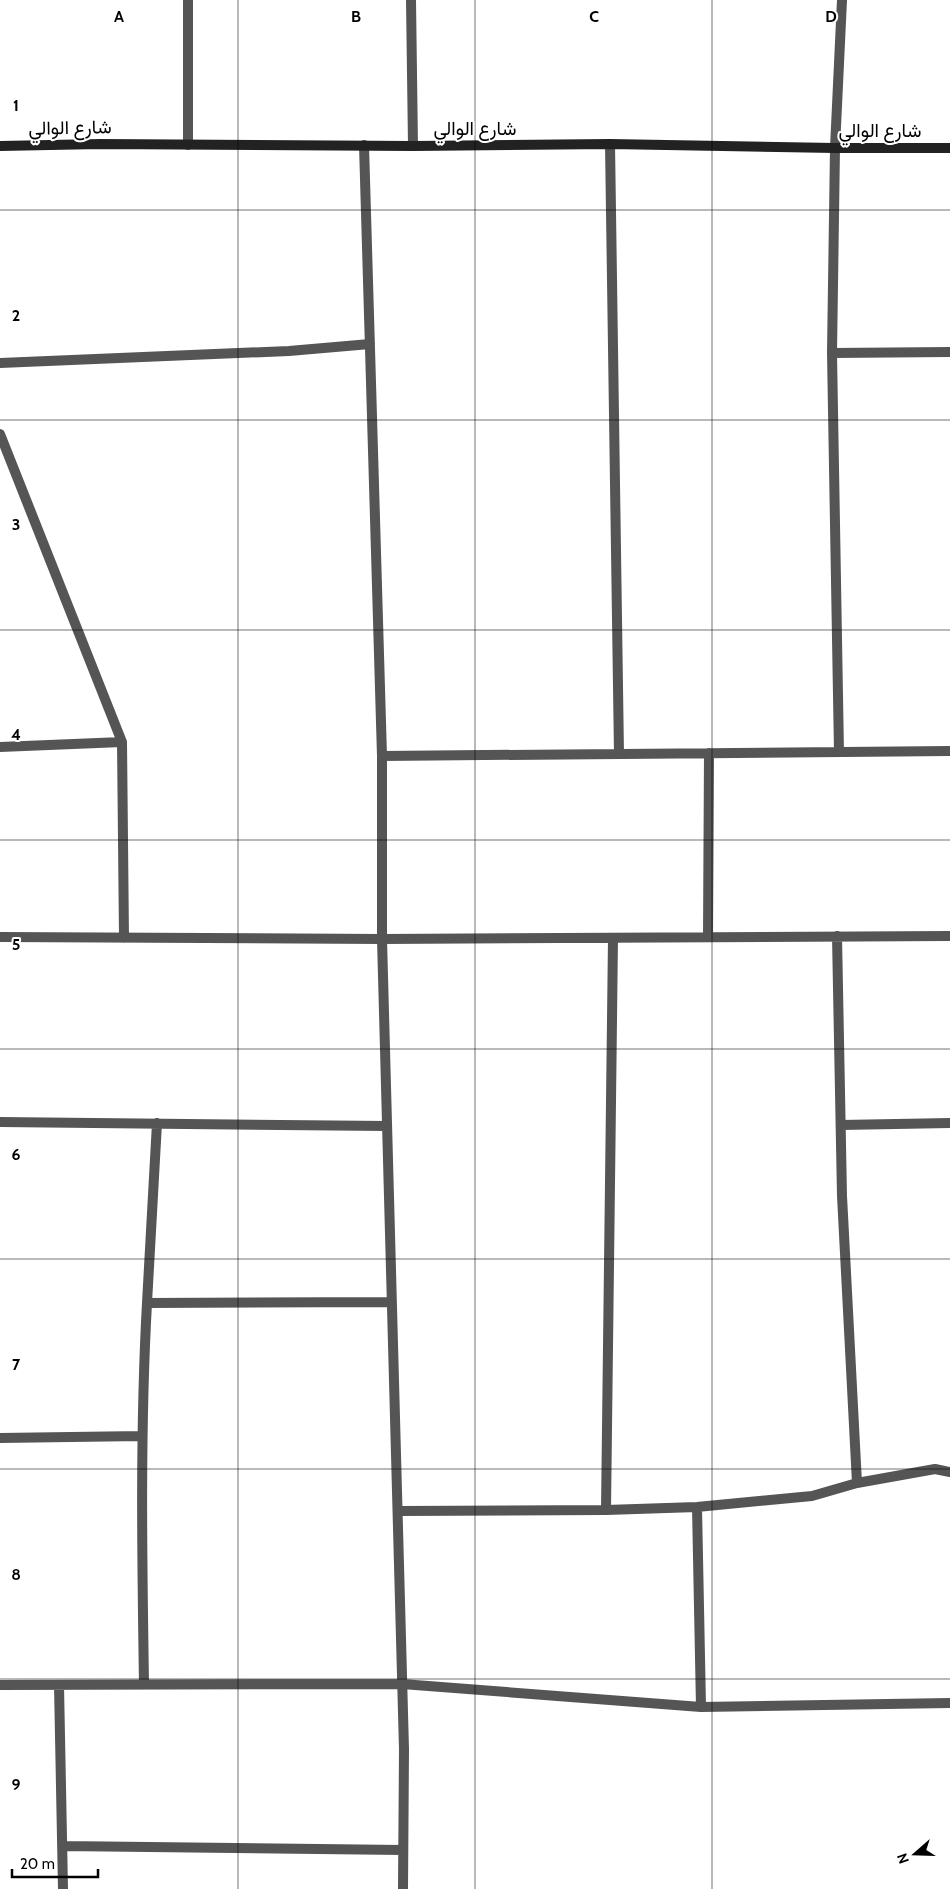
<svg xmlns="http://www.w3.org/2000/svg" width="950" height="1889" font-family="Cabin,Vazirmatn,sans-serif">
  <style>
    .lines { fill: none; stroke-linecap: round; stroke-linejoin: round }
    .street { stroke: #555; stroke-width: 10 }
    .secondary { stroke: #222; stroke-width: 10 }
    .grid { fill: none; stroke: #000; stroke-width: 1; stroke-opacity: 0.55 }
    .labels { text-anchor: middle; stroke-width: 4; stroke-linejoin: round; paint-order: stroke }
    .street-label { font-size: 19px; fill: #000; stroke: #fff }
    .grid-label { font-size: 16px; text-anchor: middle; font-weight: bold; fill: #000; stroke: #fff; stroke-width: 4; stroke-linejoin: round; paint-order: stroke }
  </style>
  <rect width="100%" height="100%" fill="#fff"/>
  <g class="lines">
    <path class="street" d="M411,0L413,146
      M610,144L619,754
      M188,145V0
      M364,145L382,756V939L404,1749L403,1889
      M832,353L950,352
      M0,363L289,351L370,344
      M0,434L122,742L124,938
      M0,747L122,742
      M839,752L832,353L835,148L842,0
      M382,756L950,751
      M837,936L842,1196L857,1483
      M0,937L382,939L950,936
      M708,937L709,753
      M0,1122L387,1126
      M841,1125L950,1123
      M147,1303L157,1123
      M0,1438L142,1436
      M697,1507L701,1707
      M606,1510L613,938
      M399,1511L606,1510L697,1507L812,1496L857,1483L935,1469L950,1472
      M144,1684C142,1556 140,1430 147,1303L391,1302
      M0,1685L402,1684L701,1707L950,1703
      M59,1685L63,1889
      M62,1846L403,1850"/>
    <path class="secondary" d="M0,146L100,144L413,146L610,144L835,148H950"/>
  </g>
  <path class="grid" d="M238,0V1889M475,0V1889M712,0V1889M0,210H950M0,420H950M0,630H950M0,840H950M0,1049H950M0,1259H950M0,1469H950M0,1679H950"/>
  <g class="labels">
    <g class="street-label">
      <text transform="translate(70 127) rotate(-1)" y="7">شارع الوالي</text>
      <text x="475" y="135">شارع الوالي</text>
      <text x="880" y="137">شارع الوالي</text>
    </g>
  </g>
  <g class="grid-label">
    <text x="119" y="22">A</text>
    <text x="356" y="22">B</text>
    <text x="594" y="22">C</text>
    <text x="831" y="22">D</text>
    <text x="16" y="111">1</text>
    <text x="16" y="321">2</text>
    <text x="16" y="530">3</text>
    <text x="16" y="740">4</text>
    <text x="16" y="950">5</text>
    <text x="16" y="1160">6</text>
    <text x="16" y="1370">7</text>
    <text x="16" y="1580">8</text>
    <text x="16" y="1790">9</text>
  </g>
  <g transform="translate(915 1854) rotate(250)" stroke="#ffffff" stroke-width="4" paint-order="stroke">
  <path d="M0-4L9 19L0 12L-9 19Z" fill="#000000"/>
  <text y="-8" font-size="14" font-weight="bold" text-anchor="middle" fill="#000000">N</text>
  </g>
  <path d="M12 1869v8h86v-8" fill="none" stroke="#000000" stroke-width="2.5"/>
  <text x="20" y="1869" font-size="15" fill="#000000" stroke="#ffffff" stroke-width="4" paint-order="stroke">20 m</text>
</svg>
